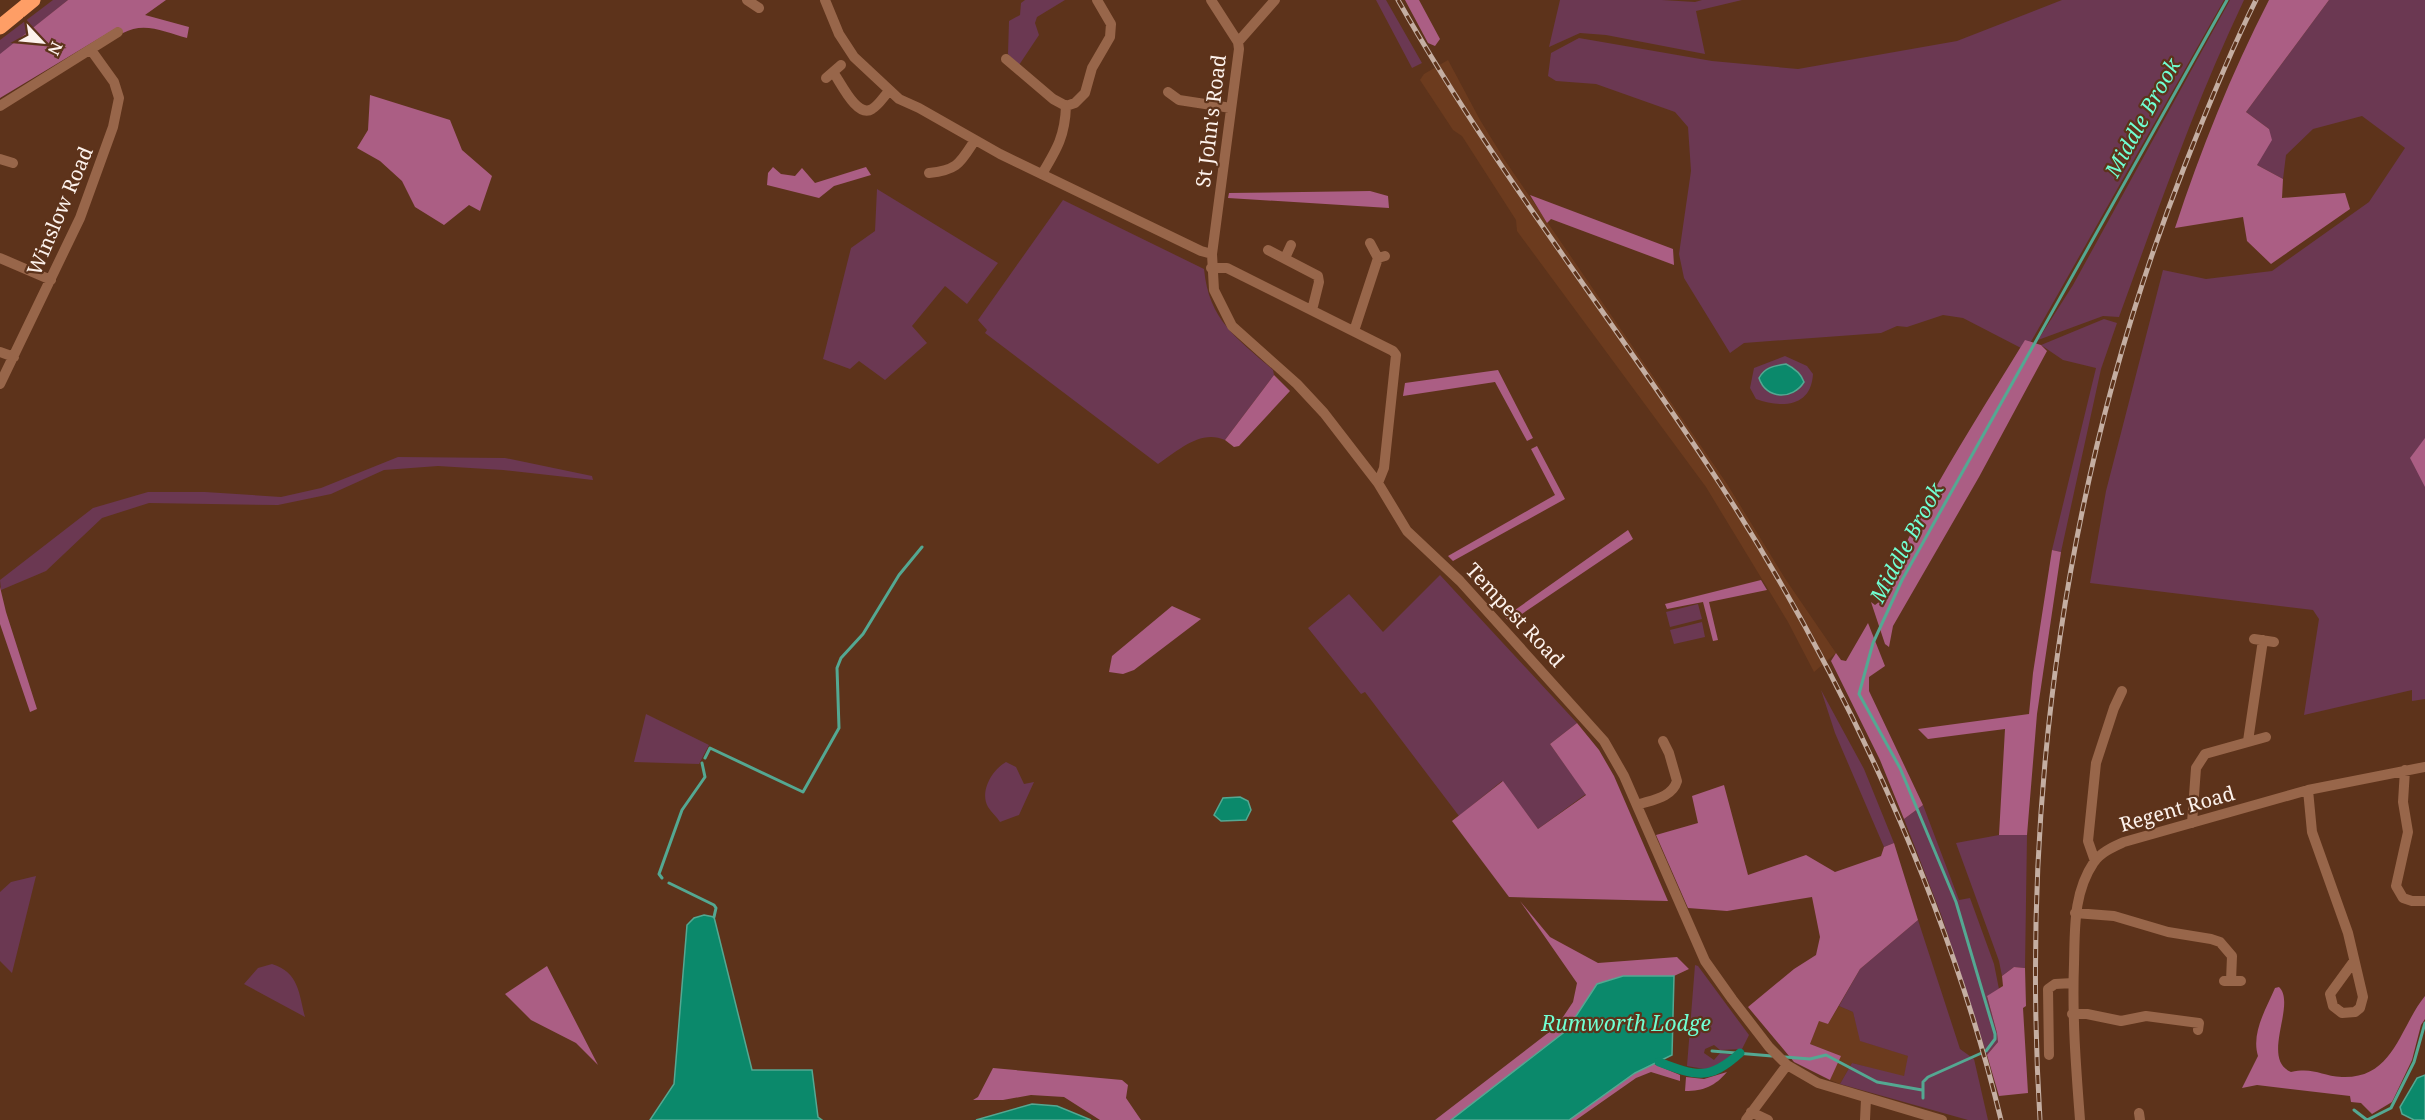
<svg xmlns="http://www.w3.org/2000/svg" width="2425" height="1120" font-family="'Noto Serif',serif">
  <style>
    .built { fill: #6c3b1e }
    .green { fill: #6b3852; fill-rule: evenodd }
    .forest { fill: #ab5e84 }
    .water { fill: #0b896b; stroke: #54a892; stroke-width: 1.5 }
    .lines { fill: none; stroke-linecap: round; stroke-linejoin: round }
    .stream { stroke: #54a892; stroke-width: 3 }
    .canal { stroke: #0b896b; stroke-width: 9 }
    .minor { stroke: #98664a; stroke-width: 10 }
    .highway { stroke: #fe9e66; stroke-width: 15 }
    .rail-casing { stroke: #c4aea2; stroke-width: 5 }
    .rail { stroke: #5d331b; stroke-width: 3; stroke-dasharray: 9; stroke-linecap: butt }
    .labels { text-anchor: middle; stroke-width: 4.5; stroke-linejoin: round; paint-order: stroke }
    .street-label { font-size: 20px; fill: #fdf2ec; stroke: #5d331b }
    .water-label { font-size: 21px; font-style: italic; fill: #70ffd2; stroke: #5d331b }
  </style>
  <rect width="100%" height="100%" fill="#5d331b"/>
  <path class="built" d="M1448,60L1480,120L1506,162L1727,484L1786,580L1836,653L1814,672L1788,622L1706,487L1517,231L1516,220L1462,136L1453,130L1420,80L1424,74Z
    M1839,1006L1853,1012L1861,1041L1909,1056L1904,1077L1852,1063L1840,1084L1830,1080L1840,1056L1810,1044L1819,1020L1828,1024Z"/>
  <path class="green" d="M53,0H68L0,55V40Z
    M1025,0H1065L1037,17L1035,23L1039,35L1019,65L1008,54L1009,21L1020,15L1021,3Z
    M1376,0H1386L1422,63L1412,68Z
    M1560,0H1662L1695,2L1702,0H1742L1696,11L1705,54L1606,35L1580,33L1549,47Z
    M2062,0H2224L2032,340L2030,343L2025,341L2021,348L1963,318L1943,315L1907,327L1897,326L1881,333L1744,343L1730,353L1684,278L1679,254L1691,171L1688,127L1675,112L1596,84L1556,81L1548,76L1551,53L1579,38L1712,61L1798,69L1957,41Z
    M2230,0H2244C2195,103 2158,210 2119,317L2103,316L2038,340L2073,285Z
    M2329,0H2425V699L2412,701V690L2304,715L2319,619L2313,610L2090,583L2106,491L2163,270L2206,279L2272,271L2369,202L2405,148L2362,116L2313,129L2286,155L2283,179L2257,165L2269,129L2246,112Z
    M877,189L998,263L967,304L945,286L912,326L927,343L885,380L859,361L850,369L823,359L851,248L875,231Z
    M1063,200L1204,269C1209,321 1237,338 1273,370L1274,375L1225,440C1200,429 1178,451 1158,464L985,333L987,330L978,320Z
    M2104,319L2117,323L2101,369L2061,552L2052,550L2096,368L2063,360L2041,345Z
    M1785,356L1807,366L1813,374C1811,408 1781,408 1756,399L1750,388L1754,368ZM1786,364L1794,368L1802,377L1796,392L1781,394L1770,393Z
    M398,457L505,458L592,476L593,480L503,470L438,466L384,470L331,494L278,505L149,503L102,518L46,571L1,590L0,580L93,508L148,492H205L281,497L321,488Z
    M1440,575L1577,723L1550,744L1586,794L1538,829L1502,781L1459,816L1365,692L1361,694L1308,628L1349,594L1383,632Z
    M1698,604L1702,619L1670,627L1666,612Z
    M1702,622L1705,637L1674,644L1670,630Z
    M1821,690L1864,769L1894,843L1884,847L1835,733Z
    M646,714L709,745L699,764L634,762Z
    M1006,762L1016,767L1024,784L1034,782L1019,815L1000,822C997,817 991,812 988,807C979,791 993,769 1006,762Z
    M1923,805L1959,900L1970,898L1994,964L1999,989L1987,997L1997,1033L1998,1042L1987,1055L1942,917L1904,819Z
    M1999,835H2027L2025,968L2014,967L2002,976L1999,961L1956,843Z
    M36,876L12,973L0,961V892L11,882Z
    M1918,920L1960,1049L1974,1059L1988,1120H1968L1840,1084L1852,1063L1904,1076L1908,1056L1860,1041L1853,1012L1839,1006L1860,969Z
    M272,964C299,972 299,994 305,1017L244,984L258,968Z
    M1695,965L1698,966L1749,1035L1742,1049L1720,1050L1714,1045L1705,1049L1704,1053L1714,1060L1720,1053L1734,1055L1710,1070L1687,1066Z"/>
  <path class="forest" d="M68,0H166L145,15L189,27L187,38C165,32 144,21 123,33L118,27L0,98V54Z
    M1405,0H1419L1440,39L1435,46L1428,43Z
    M2269,0H2329L2246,112L2269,129L2272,140L2257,165L2283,179L2282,198L2345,193L2350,209L2271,264L2247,241L2243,217L2175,228C2201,149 2231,74 2269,0Z
    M370,95L450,120L462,150L492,176L480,211L469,205L444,225L415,207L402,181L380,161L357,148L368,130Z
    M773,167L781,174L795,176L802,168L815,183L866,167L871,175L834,186L819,198L767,185L768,173Z
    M1370,191L1388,196L1389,208L1228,198L1229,193Z
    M1530,195L1673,249L1674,265L1551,219L1547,223Z
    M2025,340L2041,345L2047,351L1979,477L1893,626L1889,647L1885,644L1871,602L1875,605L1879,602C1917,510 1973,425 2025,340Z
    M1498,370L1533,438L1527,441L1495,382L1403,396L1405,383Z
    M1274,375L1290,391L1239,446L1234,447L1225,440Z
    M2425,438V487L2410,458Z
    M1537,446L1565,499L1453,561L1448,556L1555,495L1531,449Z
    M1628,530L1633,539L1510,622L1505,617Z
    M2052,550L2061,552L2037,714L2027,835H1999L2005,729L1928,739L1918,729L2029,714L2033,673Z
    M1761,580L1767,590L1709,602L1718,640L1713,641L1703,602L1667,609L1665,604Z
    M0,587L6,612L37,709L30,712L0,624Z
    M1172,606L1201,619L1134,670L1123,674L1109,672L1112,656Z
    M1868,623L1885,666L1869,677V691L1923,805L1904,819L1880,760L1831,661L1836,653L1841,660L1846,661Z
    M1577,723L1599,750L1614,776L1668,901L1509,897L1452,821L1503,781L1538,829L1586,795L1550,744Z
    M1724,785L1748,875L1806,855L1835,872L1881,856L1884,847L1894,843L1918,920L1860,969L1828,1024L1819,1021L1810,1044L1841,1056L1830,1080L1794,1062L1748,1007L1794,969L1816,955L1820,937L1812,897L1727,911L1688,908L1656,835L1698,823L1692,796Z
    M1520,901L1550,937L1598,963L1677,957L1689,969L1674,976H1623L1597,984L1567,1030L1451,1120H1435L1557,1026L1573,1002L1577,983Z
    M547,966L598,1065L576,1043L531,1020L505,994Z
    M2014,967L2025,968L2026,1006L2023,1008L2028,1093L1999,1096L1987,1055L1998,1042L1997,1033L1987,996L2003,986L2002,976Z
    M2279,987C2297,1004 2260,1059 2291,1072C2314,1067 2321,1076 2342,1077C2394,1079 2399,1028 2425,996V1019L2421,1025L2412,1060L2392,1102L2372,1114L2361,1103L2351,1102L2350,1096L2257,1085L2242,1088L2258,1056C2251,1033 2266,1009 2275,988Z
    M1654,1064L1680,1075V1081L1651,1072L1636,1078L1576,1120H1569L1635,1073Z
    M993,1068L1122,1080L1128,1085L1126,1098L1141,1120H1100L1064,1097L1031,1095L1003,1100H973L978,1097Z
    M1727,1072C1715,1086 1704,1091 1685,1091L1686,1077L1704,1079Z"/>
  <path class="water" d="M1786,364C1794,368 1801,373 1804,382C1793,400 1766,400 1759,378C1765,367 1774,366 1786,364Z
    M1240,797L1248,801L1251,810L1246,820L1221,821L1214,815L1223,798Z
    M704,915L714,917L752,1070H812L818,1117L822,1120H650L674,1084L687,925L694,918Z
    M1623,976H1674L1672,1055L1635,1073L1569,1120H1451L1567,1030L1597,984Z
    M2425,1075V1120H2414L2402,1114L2400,1107L2417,1078Z
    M1032,1104L1057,1106L1091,1120H976Z"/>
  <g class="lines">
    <path class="stream" d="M705,758L710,748L803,792L839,728L837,668L841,658L863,634L899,575L922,547
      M662,878L659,874L682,810L705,777L702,763
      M669,883L714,905L716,908L714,917
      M1712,1051L1772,1056
      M1785,1057L1810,1059L1826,1055L1877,1082L1922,1090
      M1923,1098V1082L1928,1077L1986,1051L1995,1039V1034L1956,902L1900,768L1859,694L1873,643L1902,580L2227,0
      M2354,1110L2367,1120L2391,1108L2414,1062L2425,1023"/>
    <path class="canal" d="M1659,1062C1696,1076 1709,1081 1740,1053"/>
    <path class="minor" d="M747,0L759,8
      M825,0L839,34L854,57L899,99L919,108L1000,154L1201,251L1212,254
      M1211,0L1238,42L1239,49L1212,254L1214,290L1232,326L1297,384L1324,413L1378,483L1407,531L1460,581L1604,741L1624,776L1705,961L1732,999L1769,1047L1787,1065L1818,1083L1942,1120
      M1238,42L1275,0
      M1006,59L1053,99L1066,106L1075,103L1085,93L1092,68L1110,37L1111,24L1097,0
      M833,72C840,81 857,119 872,109C879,105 884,96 889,91
      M826,78L841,65
      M1168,92L1179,100L1231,108
      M0,106L118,32
      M0,159L13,163
      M929,173C958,170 960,163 975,140
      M1042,174C1057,149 1065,136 1066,106
      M1370,243L1378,258L1385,256
      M1268,250L1318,276L1319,282L1312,310
      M0,258L51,280
      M1285,258L1291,245
      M1211,268H1227L1393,351L1396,355L1384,468L1378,483
      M1354,331L1378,258
      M0,352L14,357
      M0,384L80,218L113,127L119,98L114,82L91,50
      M2254,639L2274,642
      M2248,741L2263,640
      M2405,770L2403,802L2408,832L2396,886L2403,898L2412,901H2425
      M2308,790L2312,832L2348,933L2363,997L2360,1008L2355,1012L2342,1013L2333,1006L2330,994L2354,961
      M1637,805C1651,800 1672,798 1677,781L1669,753L1663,741
      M2192,823L2196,768L2205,754L2266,737
      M2095,861L2088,841L2096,763L2114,708L2122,691
      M2075,913L2114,916L2168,932L2211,939L2220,942L2232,956L2231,981
      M2224,981H2241
      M2072,1014H2087L2121,1021L2146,1016L2199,1023L2198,1030
      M2049,1055L2048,989L2055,984L2073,983
      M1751,1112L1768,1120
      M2139,1113L2140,1120
      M1746,1120L1787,1065
      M1865,1120L1866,1099
      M2080,1120C2076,1068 2072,1017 2074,964C2075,929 2073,893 2094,862C2101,852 2113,847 2124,842L2308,790L2425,767"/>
    <path class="highway" d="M0,27L33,0"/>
    <g class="rail-casing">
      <path id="rail" d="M1398,0C1494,170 1616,323 1722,487C1844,676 1948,901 2001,1120
        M2040,1120C2020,795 2066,468 2185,165C2207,109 2229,54 2256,0"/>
    </g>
    <use href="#rail" class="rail"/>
  </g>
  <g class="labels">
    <g class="street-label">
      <text transform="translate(1211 121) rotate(-83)" y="7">St John's Road</text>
      <text transform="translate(60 211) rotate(-67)" y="7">Winslow Road</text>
      <text transform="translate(1515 615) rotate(47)" y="7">Tempest Road</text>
      <text transform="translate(2177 809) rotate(-16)" y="7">Regent Road</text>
    </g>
    <g class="water-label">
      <text transform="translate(2143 118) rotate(-61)" y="7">Middle Brook</text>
      <text transform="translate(1907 543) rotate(-62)" y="7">Middle Brook</text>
      <text x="1626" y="1031">Rumworth Lodge</text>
    </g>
  </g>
  <g transform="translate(42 42) rotate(116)" stroke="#5d331b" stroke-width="4.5" paint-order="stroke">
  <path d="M0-4.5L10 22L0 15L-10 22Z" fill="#fdf2ec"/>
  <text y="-9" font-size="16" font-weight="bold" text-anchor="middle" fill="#fdf2ec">N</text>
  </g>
</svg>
